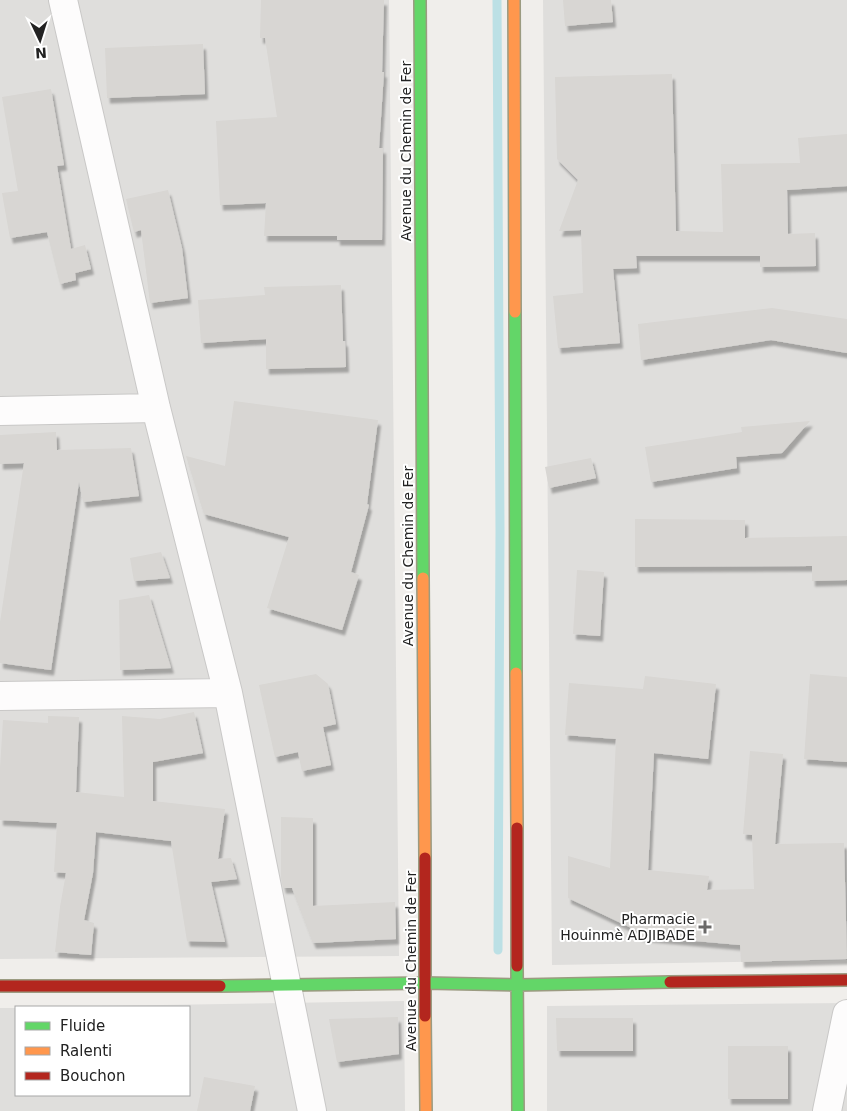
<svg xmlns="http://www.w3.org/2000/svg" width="847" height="1111" viewBox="0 0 847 1111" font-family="'DejaVu Sans',sans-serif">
<defs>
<filter id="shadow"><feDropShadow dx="3" dy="5.5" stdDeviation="1" flood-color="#0004"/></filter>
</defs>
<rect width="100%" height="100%" fill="#f0eeeb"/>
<path fill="#dfdedc" d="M 0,0 L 389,0 L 399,956 L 0,959 Z
M 543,0 L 847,0 L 847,960 L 552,965 Z
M 404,1001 L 405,1111 L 0,1111 L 0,1008 L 16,1008 L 16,1095 L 189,1095 L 189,1007 L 38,1007 Z
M 847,1003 L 847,1111 L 547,1111 L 547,1006 Z"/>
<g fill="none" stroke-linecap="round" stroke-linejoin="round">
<path stroke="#bce0e5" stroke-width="9" d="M 497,0 L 500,531 L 498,950"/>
</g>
<path fill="#d8d6d3" filter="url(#shadow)" d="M 261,0 L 384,0 L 382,72 L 384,72 L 379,148 L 383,148 L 382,240 L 337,240 L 337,236 L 264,236 L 266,203 L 220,205 L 216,121 L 277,117 L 265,38 L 260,38 Z
M 563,0 L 611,0 L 613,22 L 565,26 Z
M 203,44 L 205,94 L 107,98 L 105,48 Z
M 672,74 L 676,231 L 723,232 L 721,164 L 800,163 L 798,138 L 847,134 L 847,186 L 787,190 L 788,234 L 815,233 L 816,266 L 760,267 L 760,256 L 636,256 L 637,268 L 613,269 L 620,343 L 558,348 L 553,296 L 583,293 L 581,230 L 559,231 L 578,180 L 557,159 L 555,77 Z
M 51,89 L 64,165 L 57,166 L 71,249 L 85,245 L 91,269 L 75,273 L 76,280 L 60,284 L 47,232 L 10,238 L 2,193 L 18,191 L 2,97 Z
M 168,190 L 182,248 L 188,298 L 150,303 L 141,230 L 134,232 L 126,199 Z
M 341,285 L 343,341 L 345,341 L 346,367 L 266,369 L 266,339 L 201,343 L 198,300 L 265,295 L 264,287 Z
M 772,308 L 847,319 L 847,353 L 771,340 L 641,360 L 638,324 Z
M 234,401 L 378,420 L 367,504 L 369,505 L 351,572 L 359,575 L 342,630 L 267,608 L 289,537 L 204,514 L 186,456 L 225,466 Z
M 810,421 L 782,453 L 736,457 L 737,468 L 651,482 L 645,447 L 742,432 L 741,427 Z
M 56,432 L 57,450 L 131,448 L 139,496 L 83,502 L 79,482 L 51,670 L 0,663 L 0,622 L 24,463 L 0,464 L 0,435 Z
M 591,458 L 596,478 L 549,488 L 545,467 Z
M 635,519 L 745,520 L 745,538 L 847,536 L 847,580 L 812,581 L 812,566 L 635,567 Z
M 161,552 L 170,578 L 134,581 L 130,558 Z
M 577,570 L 604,572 L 600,636 L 573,634 Z
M 149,595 L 171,668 L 120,670 L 119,600 Z
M 316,674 L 328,684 L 336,724 L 323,727 L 331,765 L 302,771 L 298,752 L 275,757 L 259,685 Z
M 810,674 L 847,677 L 847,762 L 804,759 Z
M 645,676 L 716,684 L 708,759 L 654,753 L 648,870 L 709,876 L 707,890 L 754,889 L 752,835 L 743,834 L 750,751 L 783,754 L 775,844 L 844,843 L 847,959 L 741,962 L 740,945 L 639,936 L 640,932 L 568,898 L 568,856 L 610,868 L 616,739 L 565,735 L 569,683 L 643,689 Z
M 194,712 L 203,753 L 153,762 L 153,801 L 225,809 L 218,859 L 231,858 L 237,879 L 211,882 L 225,942 L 187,941 L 171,841 L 96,832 L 93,873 L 84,920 L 94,923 L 91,955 L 55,952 L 60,907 L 66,873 L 54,872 L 57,823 L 0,820 L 0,768 L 3,720 L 48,723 L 48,716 L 79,717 L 76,792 L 124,797 L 122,716 L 160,719 Z
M 281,817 L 313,818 L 313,906 L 395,902 L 396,939 L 313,943 L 292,888 L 283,888 L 281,878 Z
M 398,1017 L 399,1054 L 337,1062 L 329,1019 Z
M 556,1018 L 633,1018 L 633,1051 L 557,1051 Z
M 728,1046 L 788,1046 L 788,1099 L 728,1099 Z
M 204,1077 L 255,1086 L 250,1111 L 197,1111 Z"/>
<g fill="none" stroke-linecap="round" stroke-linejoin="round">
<g stroke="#c9c8c7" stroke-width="30">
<path id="street" d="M 63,0 L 156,408 L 228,693 L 312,1111
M 0,411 L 156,408
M 0,696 L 228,693
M 827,1111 L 847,1014"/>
</g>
<g stroke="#9b9b81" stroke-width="14">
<path id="fast" d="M 420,0 L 423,578
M 515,312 L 516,673
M 517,966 L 518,1111
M 220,986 L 426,983 L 518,985 L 670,982"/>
</g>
<g stroke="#9b9b81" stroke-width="14">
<path id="slow" d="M 514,0 L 515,312
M 423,578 L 425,858
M 516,673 L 517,828
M 425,1016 L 426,1111"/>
</g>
<g stroke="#9b9b81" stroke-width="14">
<path id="jam" d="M 517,828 L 517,966
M 425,858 L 425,1016
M 670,982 L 847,980
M 0,986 L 220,986"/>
</g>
<use href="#street" stroke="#fdfcfc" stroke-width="28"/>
<use href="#fast" stroke="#63d668" stroke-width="11"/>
<use href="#slow" stroke="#ff974d" stroke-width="11"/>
<use href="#jam" stroke="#b3261e" stroke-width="11"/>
</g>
<path fill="#6a6968" stroke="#fff" stroke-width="2" d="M702.5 919.5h5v5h5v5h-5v5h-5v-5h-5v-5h5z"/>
<g text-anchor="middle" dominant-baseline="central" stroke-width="4" stroke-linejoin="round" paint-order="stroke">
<g font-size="14" fill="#222" stroke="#fff">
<text transform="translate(406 151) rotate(-90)">Avenue du Chemin de Fer</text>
<text transform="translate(408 556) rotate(-90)">Avenue du Chemin de Fer</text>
<text transform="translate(411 961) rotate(-90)">Avenue du Chemin de Fer</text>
</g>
<g font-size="14" fill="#222" stroke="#fff" text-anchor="end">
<text x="695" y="919">Pharmacie<tspan x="695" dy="16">Houinmè ADJIBADE</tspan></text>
</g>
</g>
<rect x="15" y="1006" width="175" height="90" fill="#ffffff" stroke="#a7a7a7"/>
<rect x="25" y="1022" width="25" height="8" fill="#63d668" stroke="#a7a7a7"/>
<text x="60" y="1031" font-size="15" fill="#222222">Fluide</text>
<rect x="25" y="1047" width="25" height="8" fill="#ff974d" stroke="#a7a7a7"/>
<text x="60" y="1056" font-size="15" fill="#222222">Ralenti</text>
<rect x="25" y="1072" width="25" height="8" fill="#b3261e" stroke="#a7a7a7"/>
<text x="60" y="1081" font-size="15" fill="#222222">Bouchon</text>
<g transform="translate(40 40) rotate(176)" stroke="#ffffff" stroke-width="4" paint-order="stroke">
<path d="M0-4L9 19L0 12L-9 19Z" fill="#222222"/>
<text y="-8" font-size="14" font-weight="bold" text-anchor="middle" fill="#222222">N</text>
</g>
</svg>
